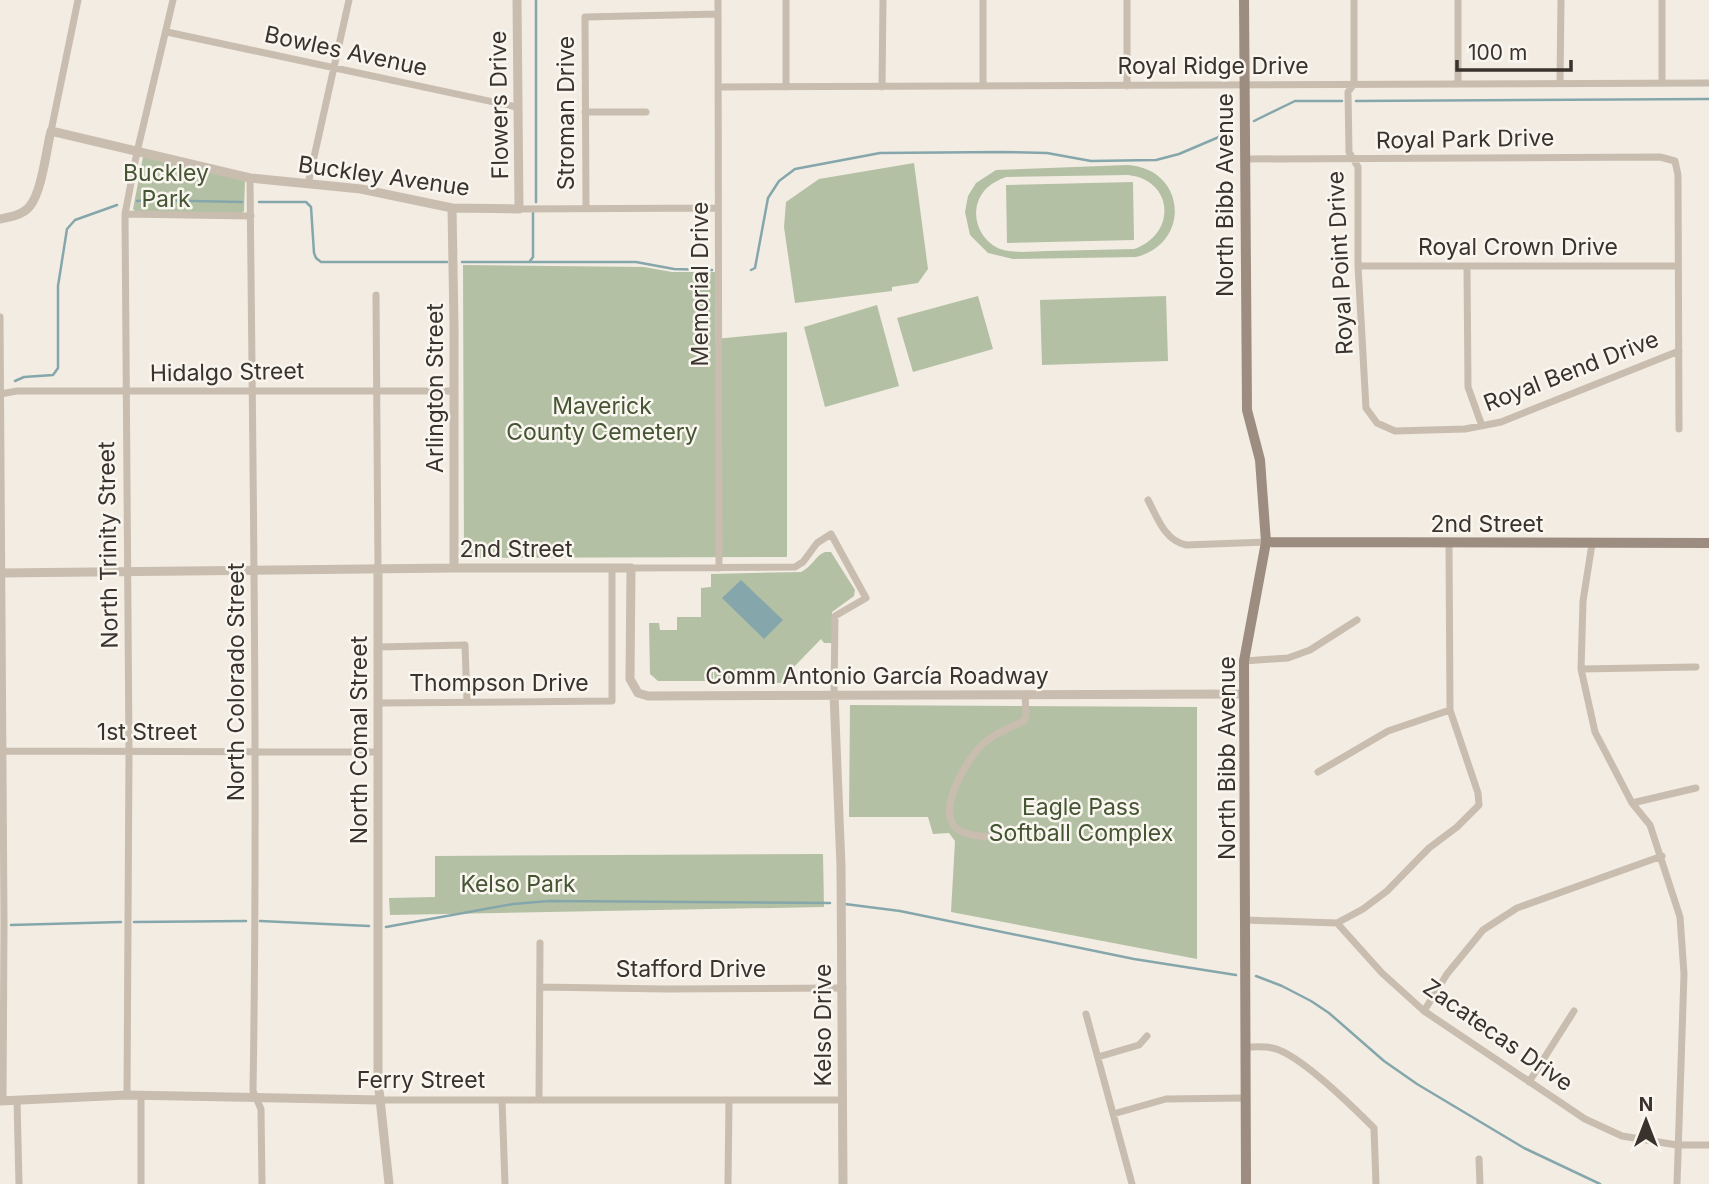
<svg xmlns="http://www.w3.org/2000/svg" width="1709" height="1184" viewBox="0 0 1709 1184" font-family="Inter,sans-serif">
<rect width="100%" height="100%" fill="#f2ece3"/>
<path fill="#b4c0a4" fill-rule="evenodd" d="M 143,157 L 245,179 L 244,211 L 242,213 L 136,212 L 133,209 Z
M 914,163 L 928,269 L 918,283 L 892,287 L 892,291 L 795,303 L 784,227 L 786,202 L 819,179 Z
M 1127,165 C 1186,168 1192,243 1136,257 L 1013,259 L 988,253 L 970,235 L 965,212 L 968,196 L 976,183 L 996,170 ZM 1128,175 C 1174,180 1177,234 1134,249 C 1106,250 1077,250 1048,251 C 1033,251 1015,254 1000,249 C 983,242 973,223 977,205 C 981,190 992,182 1006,177 Z
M 1133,182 L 1134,240 L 1007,243 L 1006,185 Z
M 463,265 L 644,267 L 672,272 L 715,272 L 715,339 L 787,332 L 787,557 L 464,558 Z
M 978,296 L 993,349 L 913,372 L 897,318 Z
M 1166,296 L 1168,361 L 1042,365 L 1040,300 Z
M 877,305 L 899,386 L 825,407 L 804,327 Z
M 825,552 L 831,552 L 855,590 L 854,596 L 832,612 L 832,643 L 824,643 L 821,639 L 790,671 L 789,683 L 715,682 L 713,661 L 713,681 L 658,681 L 650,674 L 649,623 L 659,623 L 660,630 L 677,630 L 677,617 L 701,617 L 701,588 L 711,587 L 711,574 L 801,572 C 812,567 815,556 825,552 Z
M 850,705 L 1197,707 L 1197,959 L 951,912 L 955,841 L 949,833 L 933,834 L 928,817 L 849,817 Z
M 823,854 L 824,907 L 390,915 L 389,898 L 435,897 L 435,856 Z"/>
<path fill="#85a7ac" d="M 741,580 L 783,620 L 764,639 L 722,598 Z"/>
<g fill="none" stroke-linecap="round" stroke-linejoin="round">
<path stroke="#85a7ac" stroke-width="2.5" d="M 1356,101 L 1709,99
M 1254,121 L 1295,101 L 1342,101
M 137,201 L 146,200 L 242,202
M 259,202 L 306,202 L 311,207 L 314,253 L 316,258 L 321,262 L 447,262
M 536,202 L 536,0
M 530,261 L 533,257 L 533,213
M 462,262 L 636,262 L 674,269 L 712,270
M 751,270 L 755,268 L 768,198 L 779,181 L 795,169 L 880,153 L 1001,152 L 1047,153 L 1091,161 L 1156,160 L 1179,154 L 1233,131
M 15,381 L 24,377 L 53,375 L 58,368 L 58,286 L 67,229 L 75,220 L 117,205
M 845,904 L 900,911 L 1134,959 L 1236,975
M 260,921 L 369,926
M 134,922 L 246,921
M 11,925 L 121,922
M 386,927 L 513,904 L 549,901 L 830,903
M 1256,976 L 1282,986 L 1311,1001 L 1329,1013 L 1384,1061 L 1417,1084 L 1524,1148 L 1600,1184"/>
<path stroke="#c9bdaf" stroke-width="7" d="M 718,0 L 719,568
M 786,0 L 786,87
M 1354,0 L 1354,84 L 1348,92 L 1349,152 L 1358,167 L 1358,266 L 1366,408 L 1377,423 L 1395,431 L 1465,429 L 1501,422 L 1679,351
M 1458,0 L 1458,84
M 167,32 L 517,107
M 1560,83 L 1561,0
M 1662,83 L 1662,0
M 983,86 L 983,0
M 1127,86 L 1127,0
M 718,87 L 1709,83
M 882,87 L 883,0
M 585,112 L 646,112
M 51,131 L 78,0
M 1245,159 L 1660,157 L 1675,161 L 1678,175 L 1679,429
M 250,178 C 253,483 258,787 253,1091 L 261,1109 L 262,1184
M 308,184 L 349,0
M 586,208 L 585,17 L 718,14
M 519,209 L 718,208
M 125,214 L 251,216
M 1358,266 L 1678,266
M 1467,268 L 1468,387 L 1482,426
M 376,295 L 378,569
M 0,317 L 4,923 L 3,1101
M 0,394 L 17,391 L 454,391
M 1148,500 C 1157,517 1165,541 1186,545 L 1266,542
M 1592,544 L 1583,601 L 1581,669 L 1595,732 L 1632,803 L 1650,825 L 1680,917 L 1684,974 L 1677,1184
M 631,568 L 795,567 L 803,562 L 817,543 L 831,534 L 866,598 L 835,616 L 834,695
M 378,647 L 465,645 L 467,702
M 1244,661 L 1288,658 L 1310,650 L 1357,620
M 1581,669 L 1696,667
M 379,703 L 612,701 L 612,568
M 1,751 L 378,752
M 1318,772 L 1388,731 L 1450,710
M 1632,803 L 1696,788
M 1004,838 C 990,836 968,838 956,828 C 936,810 968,756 985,742 C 996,733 1010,727 1024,721 L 1026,715 L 1025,694
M 1245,920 L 1337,923 L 1382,973 L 1424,1011 L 1585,1119 L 1622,1136 L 1677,1145 L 1709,1145
M 1337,923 L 1363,909 L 1387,891 L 1429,848 L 1457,827 L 1479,805 L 1478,793 L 1450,710 L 1449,544
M 540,987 L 666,989 L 843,988
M 1424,1011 L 1447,974 L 1483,930 L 1517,908 L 1662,856
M 1086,1014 L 1132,1184
M 1245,1047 C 1254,1047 1264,1046 1272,1048 C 1298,1052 1355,1109 1374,1128 L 1376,1184
M 1098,1057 L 1139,1045 L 1147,1036
M 1529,1082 L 1574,1011
M 127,1095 L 129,752 L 125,214 L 137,152 L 173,0
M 141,1095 L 141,1184
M 17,1100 L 19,1184
M 380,1100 L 843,1100
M 502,1100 L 505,1184
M 539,1100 L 540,943
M 1113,1114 L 1166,1099 L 1245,1098
M 1479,1159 L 1480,1184
M 728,1184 L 729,1100"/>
<path stroke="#c9bdaf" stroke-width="9" d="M 452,208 L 454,326 L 454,568
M 0,219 C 10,217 23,215 30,206 C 42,191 46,151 51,131 L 250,178 L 361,189 L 452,208 L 519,209 L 517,0
M 378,569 L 378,1080 L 389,1184
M 0,573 L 454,568 L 631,568 L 630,679 L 638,693 L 648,696 L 1244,694
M 834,695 L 841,866 L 843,1184
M 0,1101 L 127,1095 L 380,1100"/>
<path stroke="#9d8d81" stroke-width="10" d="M 1244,0 L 1247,410 L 1260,460 L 1266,542 L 1244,661 L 1246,1184
M 1266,542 L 1709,543"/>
</g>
<g text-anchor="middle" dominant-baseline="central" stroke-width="5" stroke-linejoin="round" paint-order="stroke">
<g font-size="23" fill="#39322d" stroke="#f9f6ef">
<text transform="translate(346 51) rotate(12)">Bowles Avenue</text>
<text x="1213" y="66">Royal Ridge Drive</text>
<text transform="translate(499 105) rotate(-91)">Flowers Drive</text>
<text transform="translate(566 113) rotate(-90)">Stroman Drive</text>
<text transform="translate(1465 139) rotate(-1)">Royal Park Drive</text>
<text transform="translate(384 176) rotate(8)">Buckley Avenue</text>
<text transform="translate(1225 195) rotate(-90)">North Bibb Avenue</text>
<text x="1518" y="247">Royal Crown Drive</text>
<text transform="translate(1340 263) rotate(-93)">Royal Point Drive</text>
<text transform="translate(700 284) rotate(-90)">Memorial Drive</text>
<text transform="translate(1571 371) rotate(-21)">Royal Bend Drive</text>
<text transform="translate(227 372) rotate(-1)">Hidalgo Street</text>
<text transform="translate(435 388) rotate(-90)">Arlington Street</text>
<text x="1487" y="524">2nd Street</text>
<text transform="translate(108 545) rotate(-91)">North Trinity Street</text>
<text x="516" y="549">2nd Street</text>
<text x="877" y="676">Comm Antonio García Roadway</text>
<text transform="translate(236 682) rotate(-90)">North Colorado Street</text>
<text x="499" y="683">Thompson Drive</text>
<text x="147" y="732">1st Street</text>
<text transform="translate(359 740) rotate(-90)">North Comal Street</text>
<text transform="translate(1227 758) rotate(-90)">North Bibb Avenue</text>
<text x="691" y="969">Stafford Drive</text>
<text transform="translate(823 1025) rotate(-90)">Kelso Drive</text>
<text transform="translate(1498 1035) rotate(35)">Zacatecas Drive</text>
<text x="421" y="1080">Ferry Street</text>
</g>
<g font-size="23" fill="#455533" stroke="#f9f6ef">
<text x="166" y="173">Buckley<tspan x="166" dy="26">Park</tspan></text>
<text x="602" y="406">Maverick<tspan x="602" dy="26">County Cemetery</tspan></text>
<text x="1081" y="807">Eagle Pass<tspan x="1081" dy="26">Softball Complex</tspan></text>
<text x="518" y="884">Kelso Park</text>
</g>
</g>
<g transform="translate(1646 1121)" stroke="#f9f6ef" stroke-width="5" paint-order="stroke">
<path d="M0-5L12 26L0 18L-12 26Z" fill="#39322d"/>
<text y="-10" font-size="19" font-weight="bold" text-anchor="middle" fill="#39322d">N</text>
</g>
<path d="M1457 60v10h114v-10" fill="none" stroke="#39322d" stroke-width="3.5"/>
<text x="1468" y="60" font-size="21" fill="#39322d" stroke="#f9f6ef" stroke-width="5" paint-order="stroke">100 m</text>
</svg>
